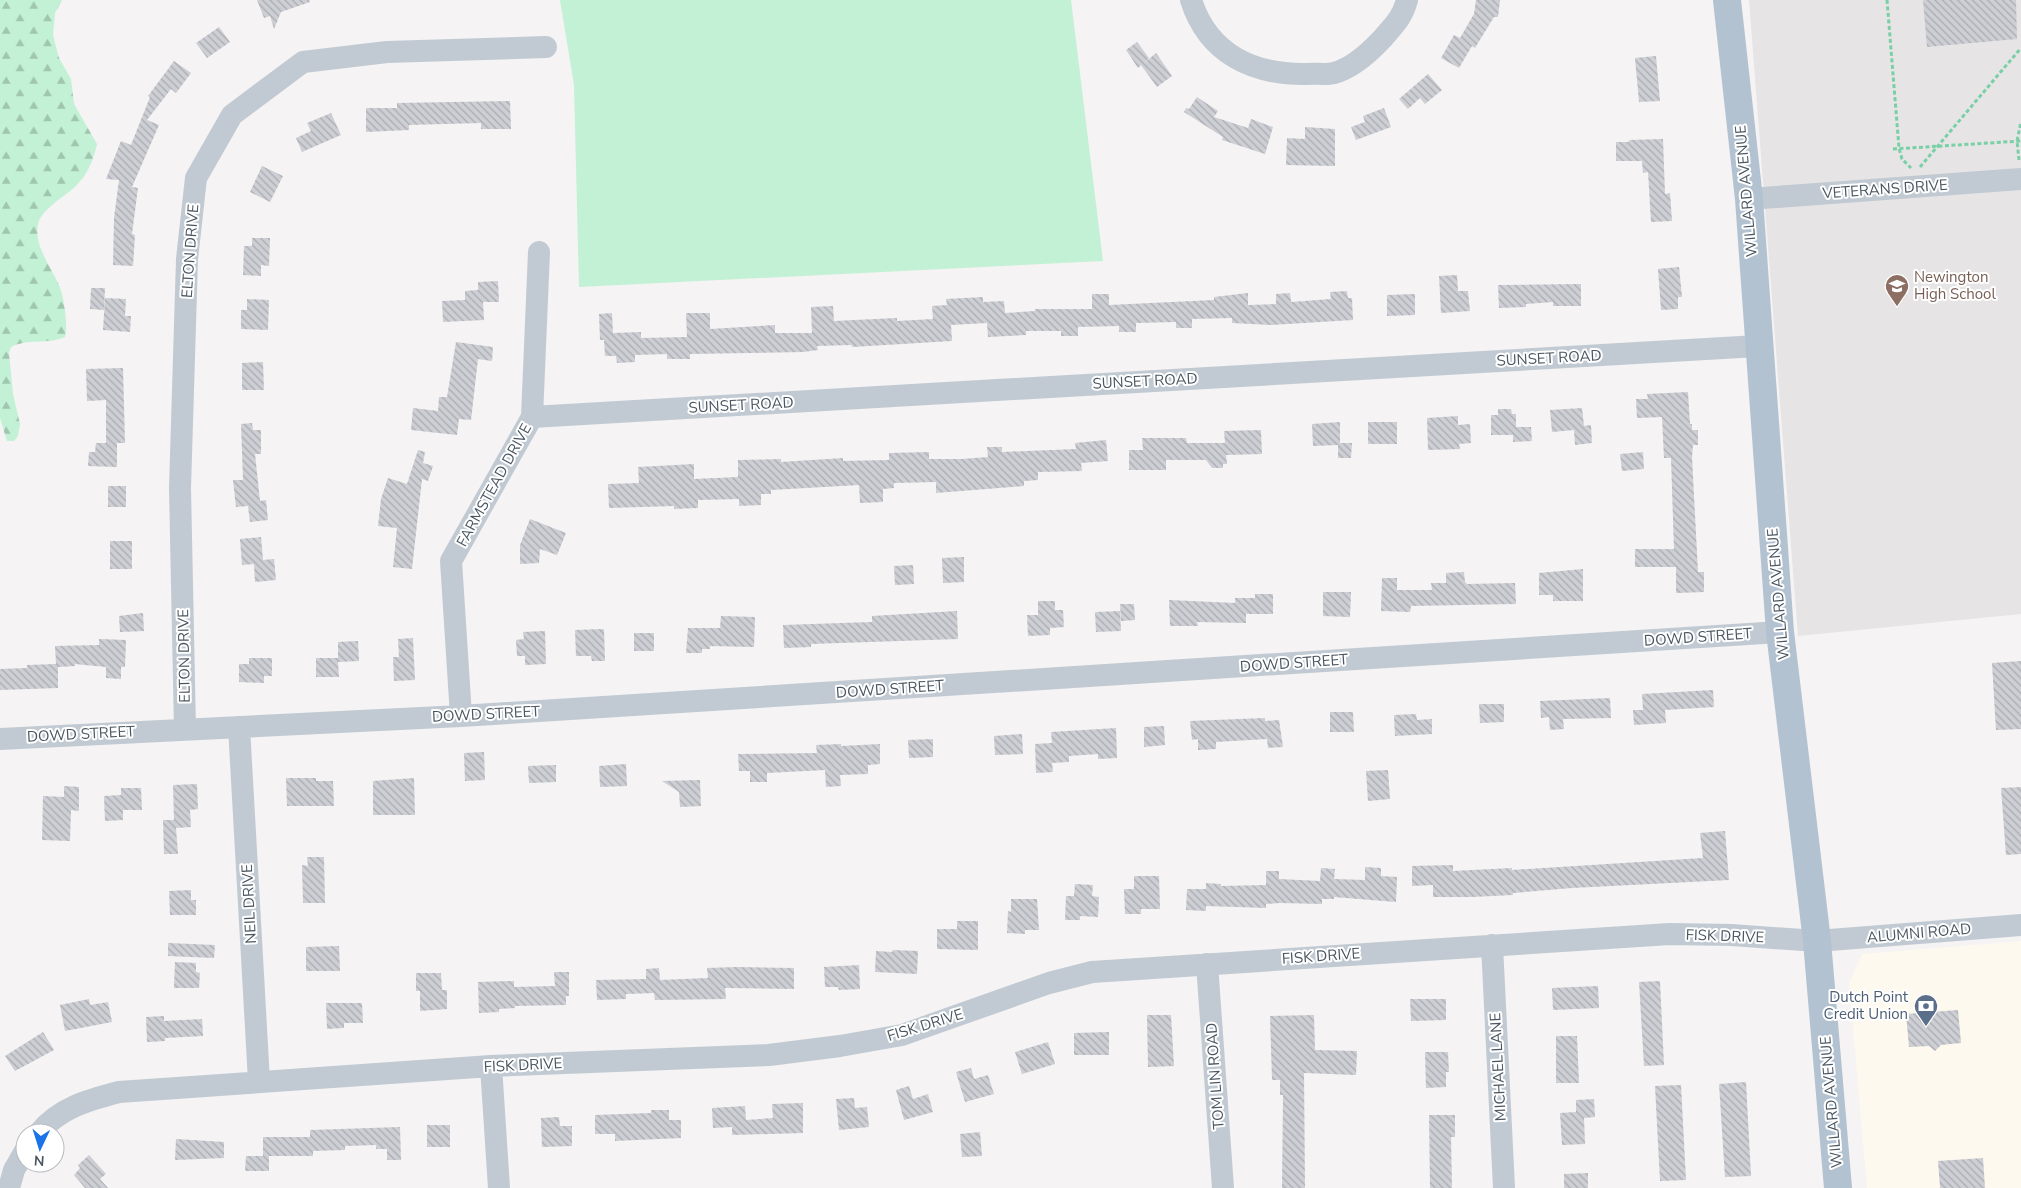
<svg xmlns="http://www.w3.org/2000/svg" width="2021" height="1188" viewBox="0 0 2021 1188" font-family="'Nunito Sans',sans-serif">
<defs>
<pattern id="forest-firs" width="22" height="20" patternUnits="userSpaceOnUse" patternTransform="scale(1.25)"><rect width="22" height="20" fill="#c3f1d5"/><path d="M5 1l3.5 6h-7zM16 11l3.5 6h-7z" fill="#a0c6b0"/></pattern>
<pattern id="building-back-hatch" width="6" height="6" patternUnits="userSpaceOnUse" patternTransform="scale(1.25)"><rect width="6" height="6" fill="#cdcfd5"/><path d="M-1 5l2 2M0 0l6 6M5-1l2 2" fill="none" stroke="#a8abb0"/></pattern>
</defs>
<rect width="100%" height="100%" fill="#f5f3f3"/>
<path fill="#fdf9ef" d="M 2021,941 L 2021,1188 L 1867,1188 L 1849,983 L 1862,954 Z"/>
<path fill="#e6e4e5" d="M 1749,0 L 2021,0 L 2021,614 L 1798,636 Z"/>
<path fill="url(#forest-firs)" d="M 0,0 L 62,0 L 55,13 L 53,35 L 59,58 L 71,79 L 74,104 L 97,144 C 93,161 88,174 75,187 C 65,196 44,208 39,221 C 32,242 49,264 57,281 C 64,293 68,324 65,337 C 47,345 28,338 11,347 L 9,353 L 13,394 L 20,424 L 18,436 L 14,441 L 7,441 L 0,418 Z"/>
<path fill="#c3f1d5" d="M 560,0 L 1071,0 L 1103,261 L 579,287 L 574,85 Z"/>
<path fill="url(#building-back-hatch)" d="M 257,0 L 309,0 L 310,2 L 281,12 L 274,29 L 270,16 L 264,18 Z
M 1476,0 L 1500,0 L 1498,17 L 1494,17 L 1475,48 L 1472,46 L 1459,68 L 1441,58 L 1454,35 L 1460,38 L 1474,14 Z
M 1923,0 L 2016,0 L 2017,39 L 1927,47 Z
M 219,27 L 230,42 L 207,58 L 196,43 Z
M 1137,42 L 1149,58 L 1143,64 L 1156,53 L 1172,76 L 1157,87 L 1141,65 L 1138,68 L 1126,50 Z
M 1656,56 L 1660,101 L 1639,102 L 1635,58 Z
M 174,61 L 191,73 L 176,93 L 171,89 L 147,120 L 159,125 L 132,187 L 138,188 L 132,234 L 135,235 L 133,266 L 113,265 L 114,218 L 119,180 L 106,179 L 121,141 L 131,145 L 150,97 L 148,96 Z
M 1428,74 L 1442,90 L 1425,104 L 1420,98 L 1408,109 L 1399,99 Z
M 1197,97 L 1218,111 L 1214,117 L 1248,128 L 1251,119 L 1273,127 L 1265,154 L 1222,140 L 1223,137 L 1184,112 L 1186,108 L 1189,109 Z
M 510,101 L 511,129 L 481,129 L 481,123 L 409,125 L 409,130 L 366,132 L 366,108 L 397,108 L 397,103 Z
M 1384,108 L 1391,127 L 1356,140 L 1351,127 L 1365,122 L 1363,116 Z
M 331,113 L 341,135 L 302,152 L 296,138 L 311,131 L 307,123 Z
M 1305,127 L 1335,129 L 1335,166 L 1286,165 L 1287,138 L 1305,139 Z
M 1663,139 L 1665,194 L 1670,193 L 1672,221 L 1651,222 L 1648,172 L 1643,173 L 1642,161 L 1616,161 L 1616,142 L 1628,142 L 1630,140 Z
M 262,166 L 283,176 L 270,202 L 250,192 Z
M 252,238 L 270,238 L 269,266 L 261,265 L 261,276 L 243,275 L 244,246 L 252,246 Z
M 1679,267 L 1682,297 L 1678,297 L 1678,309 L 1661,310 L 1658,269 Z
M 1457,275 L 1458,291 L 1468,291 L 1470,311 L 1441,313 L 1439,276 Z
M 498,281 L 499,302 L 483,302 L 484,320 L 443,322 L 442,301 L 465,300 L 465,291 L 478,290 L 478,282 Z
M 1581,284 L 1581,306 L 1553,306 L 1553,302 L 1526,304 L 1526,307 L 1499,308 L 1498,285 Z
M 91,288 L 105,288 L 104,310 L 90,309 Z
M 1347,291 L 1348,298 L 1352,298 L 1353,320 L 1271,325 L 1232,323 L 1232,318 L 1192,319 L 1192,328 L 1176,328 L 1176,322 L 1136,323 L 1136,332 L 1119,332 L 1119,326 L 1078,327 L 1078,336 L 1061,336 L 1061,331 L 1026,331 L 1026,335 L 988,337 L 987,323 L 951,325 L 952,341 L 852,347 L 852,345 L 817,346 L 818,350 L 803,352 L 690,354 L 690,359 L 667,359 L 667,354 L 635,355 L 635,362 L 617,363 L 616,356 L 605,356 L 604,340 L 600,340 L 599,314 L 612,313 L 613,333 L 641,332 L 641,338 L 687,337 L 686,313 L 710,313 L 710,329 L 775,325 L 775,333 L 812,333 L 811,307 L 833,306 L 834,321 L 897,318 L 897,321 L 933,319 L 932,306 L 947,305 L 946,299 L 983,297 L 983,302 L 1004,301 L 1005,313 L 1035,311 L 1035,309 L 1092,309 L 1092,294 L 1109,294 L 1109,305 L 1214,300 L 1214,297 L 1248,293 L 1248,305 L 1276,304 L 1276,294 L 1290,293 L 1291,302 L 1331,299 L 1330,292 Z
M 1415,294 L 1415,315 L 1387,316 L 1387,295 Z
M 105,298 L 126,299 L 125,316 L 131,316 L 130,332 L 103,330 Z
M 247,299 L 269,300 L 268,330 L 241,329 L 241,310 L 247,310 Z
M 456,342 L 493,347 L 492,361 L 478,359 L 471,420 L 459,419 L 457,435 L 411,430 L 413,408 L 438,411 L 439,397 L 447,397 Z
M 263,362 L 264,390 L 242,390 L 242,363 Z
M 123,368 L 125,443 L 106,443 L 106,400 L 87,401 L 86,369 Z
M 1688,392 L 1690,424 L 1692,424 L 1692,430 L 1698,430 L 1698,445 L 1693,445 L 1692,457 L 1698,572 L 1704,572 L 1704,592 L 1676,593 L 1676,567 L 1635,567 L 1635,549 L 1674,549 L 1671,458 L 1664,458 L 1662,417 L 1637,418 L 1636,399 L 1648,399 L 1647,394 Z
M 1582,408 L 1584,426 L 1591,425 L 1592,443 L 1575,445 L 1574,430 L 1552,432 L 1550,410 Z
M 1498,409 L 1511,409 L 1512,414 L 1516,414 L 1516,427 L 1531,427 L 1532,441 L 1513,442 L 1513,435 L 1491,435 L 1491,415 L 1498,415 Z
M 1458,416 L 1458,425 L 1470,424 L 1471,443 L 1459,444 L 1460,449 L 1428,450 L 1427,418 Z
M 1340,422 L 1340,443 L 1352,443 L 1351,458 L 1338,458 L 1338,445 L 1313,446 L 1312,424 Z
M 1368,422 L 1397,422 L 1397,444 L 1368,444 Z
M 252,423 L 253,430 L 261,430 L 261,454 L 255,454 L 260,501 L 266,500 L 268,520 L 250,522 L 248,506 L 236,507 L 233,480 L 243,480 L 241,424 Z
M 1261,430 L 1262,454 L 1226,455 L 1227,464 L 1223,464 L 1223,468 L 1212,468 L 1206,460 L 1166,460 L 1166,470 L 1129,470 L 1129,450 L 1143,450 L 1142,438 L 1186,438 L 1187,443 L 1225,443 L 1224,431 Z
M 1106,440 L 1108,461 L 1081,463 L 1082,471 L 1038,472 L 1038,480 L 1024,481 L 1024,486 L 936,493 L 936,482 L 894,483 L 894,488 L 883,489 L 883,502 L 860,503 L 859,485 L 771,490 L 771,494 L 761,494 L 761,505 L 739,506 L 739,499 L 698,500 L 698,508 L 674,509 L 674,506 L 609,508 L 608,484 L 639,483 L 638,467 L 694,464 L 694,479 L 738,477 L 738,460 L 781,459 L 781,462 L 843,458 L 843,461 L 889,460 L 889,453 L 929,452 L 929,459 L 962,459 L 988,457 L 987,447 L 1002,447 L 1002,452 L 1076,449 L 1075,443 Z
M 96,443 L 117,443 L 117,467 L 88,466 L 89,452 L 95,452 Z
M 418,450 L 425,452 L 423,463 L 433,466 L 428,481 L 422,479 L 412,569 L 393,567 L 397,528 L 378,526 L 381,499 L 388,478 L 407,484 Z
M 1643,452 L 1644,469 L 1622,471 L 1620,454 Z
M 108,486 L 126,486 L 126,507 L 108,507 Z
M 530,519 L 566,533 L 557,555 L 540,549 L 539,563 L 520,564 L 520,545 Z
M 261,537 L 263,560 L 274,559 L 276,580 L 255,582 L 254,564 L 242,565 L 240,539 Z
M 110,541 L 132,541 L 132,569 L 110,569 Z
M 964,557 L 964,582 L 943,583 L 942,558 Z
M 913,565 L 914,584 L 895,585 L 894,566 Z
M 1583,569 L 1583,601 L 1553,601 L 1553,595 L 1539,595 L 1539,573 Z
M 1464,572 L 1465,582 L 1467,584 L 1515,583 L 1516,604 L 1411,606 L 1410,612 L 1381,611 L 1382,578 L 1397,578 L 1397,590 L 1432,590 L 1431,583 L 1446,583 L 1446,573 Z
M 1323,592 L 1351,592 L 1350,617 L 1323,616 Z
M 1255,594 L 1273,594 L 1273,614 L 1246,614 L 1246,623 L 1197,622 L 1198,626 L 1170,626 L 1169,600 L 1235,603 L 1235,598 L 1255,598 Z
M 1038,601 L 1055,601 L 1055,610 L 1063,610 L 1064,627 L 1050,628 L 1050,635 L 1028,636 L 1027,615 L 1038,615 Z
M 1120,604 L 1134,604 L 1135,620 L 1121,621 Z
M 957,611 L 958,639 L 811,644 L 811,647 L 784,648 L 783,625 L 872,622 L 872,616 Z
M 1120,611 L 1121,631 L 1096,632 L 1095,612 Z
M 143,613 L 144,631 L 120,632 L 119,616 Z
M 721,616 L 755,617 L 754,647 L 710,646 L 710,649 L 702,649 L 702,653 L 686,653 L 688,628 L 720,628 Z
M 604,629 L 605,661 L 592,661 L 591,656 L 576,656 L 575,630 Z
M 545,631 L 546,664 L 525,665 L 525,656 L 517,656 L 516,640 L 524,639 L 523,632 Z
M 634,633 L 654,633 L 654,651 L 634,651 Z
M 413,638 L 415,680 L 394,681 L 393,657 L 399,657 L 398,639 Z
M 99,639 L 126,640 L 125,667 L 121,667 L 121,679 L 106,678 L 106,667 L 75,664 L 75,666 L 58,667 L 58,688 L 0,690 L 0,669 L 27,668 L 27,665 L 56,664 L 55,646 L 99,645 Z
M 358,641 L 359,661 L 338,662 L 339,677 L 316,677 L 316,658 L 338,658 L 338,642 Z
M 249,658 L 272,658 L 272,676 L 264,676 L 264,683 L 239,682 L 239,664 L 249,664 Z
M 2021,661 L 2021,729 L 1996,730 L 1992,663 Z
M 1713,690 L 1714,707 L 1665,710 L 1666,723 L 1634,725 L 1633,710 L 1643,710 L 1642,694 Z
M 1610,698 L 1611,718 L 1563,719 L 1564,729 L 1550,730 L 1549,717 L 1541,718 L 1540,701 Z
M 1479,704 L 1504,704 L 1504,722 L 1480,723 Z
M 1330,712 L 1353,712 L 1354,732 L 1330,732 Z
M 1416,714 L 1417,720 L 1432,719 L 1432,734 L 1395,736 L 1394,715 Z
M 1265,718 L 1265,721 L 1279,720 L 1283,747 L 1268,748 L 1267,739 L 1216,742 L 1216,749 L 1198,750 L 1198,739 L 1192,740 L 1190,721 Z
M 1164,726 L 1165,745 L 1144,747 L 1144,727 Z
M 1116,728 L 1117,758 L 1098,759 L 1098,754 L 1069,756 L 1069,762 L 1052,763 L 1053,772 L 1036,773 L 1035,744 L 1052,743 L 1051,732 Z
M 1022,734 L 1023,754 L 995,755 L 994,736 Z
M 933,739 L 933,757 L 909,758 L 908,740 Z
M 841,744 L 841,746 L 880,744 L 880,764 L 868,765 L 868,774 L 840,775 L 841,786 L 826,787 L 825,770 L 767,773 L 767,782 L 750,782 L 750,771 L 739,771 L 738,754 L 817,753 L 816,745 Z
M 484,752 L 485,780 L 465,781 L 464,753 Z
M 626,764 L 627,786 L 600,787 L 599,766 Z
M 556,765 L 556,782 L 529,783 L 528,766 Z
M 1388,770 L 1390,799 L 1368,801 L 1366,771 Z
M 286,778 L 316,778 L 316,781 L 333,781 L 334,806 L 287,806 Z
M 414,778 L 415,815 L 373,815 L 373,781 Z
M 700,780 L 701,806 L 680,807 L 679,792 L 662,781 Z
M 197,784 L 198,809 L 190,810 L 191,827 L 176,828 L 178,854 L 164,854 L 163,820 L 174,820 L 173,785 Z
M 64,786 L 79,787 L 79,811 L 71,810 L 70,841 L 42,840 L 43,796 L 64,797 Z
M 2021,787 L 2021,854 L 2006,855 L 2001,788 Z
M 121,788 L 141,788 L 142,810 L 123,810 L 123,820 L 105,821 L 104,796 L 121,795 Z
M 1725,831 L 1729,880 L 1572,888 L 1513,893 L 1513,895 L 1472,897 L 1433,897 L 1433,885 L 1412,886 L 1412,866 L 1453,865 L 1453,871 L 1512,868 L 1512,870 L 1703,858 L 1700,833 Z
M 307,857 L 324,857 L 325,903 L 303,903 L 302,865 L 308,866 Z
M 1365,867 L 1381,868 L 1381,876 L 1397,877 L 1396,902 L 1334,897 L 1334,899 L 1322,899 L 1322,904 L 1280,903 L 1266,904 L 1266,908 L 1206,906 L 1206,911 L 1186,910 L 1187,889 L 1206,889 L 1206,883 L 1221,884 L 1221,886 L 1266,885 L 1266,871 L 1279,871 L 1279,879 L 1320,881 L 1321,868 L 1335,869 L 1334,879 L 1365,880 Z
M 1134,876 L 1159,876 L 1160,909 L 1141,909 L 1141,914 L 1125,914 L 1124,889 L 1134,889 Z
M 1075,884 L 1093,885 L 1092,896 L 1099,897 L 1098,917 L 1080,916 L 1080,920 L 1065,920 L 1066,896 L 1074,896 Z
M 191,890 L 191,900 L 196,900 L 196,915 L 170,915 L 169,891 Z
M 1011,899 L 1037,899 L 1039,930 L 1025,930 L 1025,934 L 1007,933 L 1008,911 L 1011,912 Z
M 957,921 L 978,921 L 978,950 L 937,949 L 937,929 L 957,929 Z
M 168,943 L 215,945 L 214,958 L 168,956 Z
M 339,946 L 340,971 L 306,971 L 306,947 Z
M 893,950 L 918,951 L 917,974 L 875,972 L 876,951 L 892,952 Z
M 175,962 L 196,963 L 196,972 L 200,973 L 199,988 L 174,988 Z
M 859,965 L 860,989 L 839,990 L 838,987 L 825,987 L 824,967 Z
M 737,967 L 794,968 L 794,989 L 725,988 L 726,999 L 655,1000 L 654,993 L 626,994 L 626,999 L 597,1000 L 596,980 L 646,979 L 646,969 L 659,968 L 660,980 L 708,978 L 707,968 Z
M 554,972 L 569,972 L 569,996 L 566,996 L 566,1005 L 515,1006 L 515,1008 L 499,1009 L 499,1012 L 479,1013 L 478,982 L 514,981 L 514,987 L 555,986 Z
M 416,973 L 441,973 L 442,990 L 447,990 L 447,1009 L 420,1011 L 420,991 L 416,991 Z
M 1660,981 L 1664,1065 L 1644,1066 L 1639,982 Z
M 1598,986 L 1599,1008 L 1553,1010 L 1552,988 Z
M 89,999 L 90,1005 L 108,1002 L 112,1022 L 65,1031 L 60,1005 Z
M 1410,999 L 1446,999 L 1446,1020 L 1411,1021 Z
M 326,1003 L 362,1003 L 363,1023 L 344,1023 L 344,1028 L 327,1029 Z
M 1958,1010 L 1961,1043 L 1941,1045 L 1935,1051 L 1929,1046 L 1909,1047 L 1906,1014 Z
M 1147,1015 L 1171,1015 L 1174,1066 L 1148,1067 Z
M 1314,1015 L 1315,1050 L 1357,1051 L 1356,1075 L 1304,1073 L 1305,1188 L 1282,1188 L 1283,1095 L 1280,1095 L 1280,1080 L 1272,1080 L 1270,1016 Z
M 164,1016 L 164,1021 L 202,1019 L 203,1036 L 165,1038 L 165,1041 L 147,1042 L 146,1017 Z
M 43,1032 L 54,1050 L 15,1071 L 5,1056 Z
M 1109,1032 L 1109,1055 L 1074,1055 L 1074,1033 Z
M 1556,1036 L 1577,1036 L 1579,1083 L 1556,1083 Z
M 1048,1042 L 1055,1064 L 1022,1074 L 1015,1052 Z
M 1425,1052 L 1448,1052 L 1449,1072 L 1446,1072 L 1446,1087 L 1426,1088 Z
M 971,1068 L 974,1079 L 988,1075 L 994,1094 L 965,1102 L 956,1072 Z
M 1746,1082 L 1751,1176 L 1725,1177 L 1719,1084 Z
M 1681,1085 L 1686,1180 L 1660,1181 L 1655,1086 Z
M 909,1086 L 913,1099 L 928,1094 L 933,1112 L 904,1120 L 896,1090 Z
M 854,1098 L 855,1108 L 867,1107 L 869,1127 L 839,1130 L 836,1099 Z
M 1594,1099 L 1595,1117 L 1584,1118 L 1585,1144 L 1562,1145 L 1560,1113 L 1576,1112 L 1576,1100 Z
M 803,1103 L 803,1133 L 732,1135 L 732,1127 L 713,1128 L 712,1108 L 745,1106 L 746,1120 L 773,1118 L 772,1104 Z
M 651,1110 L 669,1110 L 669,1120 L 681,1120 L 681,1138 L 615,1141 L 615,1134 L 595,1134 L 595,1115 L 651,1113 Z
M 1429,1115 L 1455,1115 L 1455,1137 L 1451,1137 L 1452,1188 L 1430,1188 Z
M 559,1117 L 560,1126 L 572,1126 L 572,1146 L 542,1147 L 541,1118 Z
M 427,1125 L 450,1125 L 450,1147 L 427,1147 Z
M 400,1127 L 401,1160 L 387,1160 L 387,1149 L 376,1149 L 376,1145 L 345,1146 L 345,1150 L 313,1151 L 313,1156 L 269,1156 L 269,1171 L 245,1171 L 246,1156 L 263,1156 L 263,1137 L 310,1137 L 310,1130 Z
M 980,1132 L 982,1156 L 962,1157 L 960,1134 Z
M 176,1139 L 224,1142 L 224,1158 L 175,1160 Z
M 89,1155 L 106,1174 L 100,1179 L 108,1188 L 85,1188 L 74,1175 L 80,1168 L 78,1165 Z
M 1983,1158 L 1985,1188 L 1940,1188 L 1938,1161 Z
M 1588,1173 L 1588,1188 L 1564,1188 L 1564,1174 Z"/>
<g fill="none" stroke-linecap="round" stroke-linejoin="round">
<path stroke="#7ad0a6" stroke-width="3" stroke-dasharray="4 2.5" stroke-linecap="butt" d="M 1887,0 L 1899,148 L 1902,159 L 1911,168
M 1893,149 L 2021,141
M 2019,160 L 2017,141 L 2021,122
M 1920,167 L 2021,48"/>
<path stroke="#c1cad2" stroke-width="22" d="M 1191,0 C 1208,54 1253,75 1307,74 C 1315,73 1326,75 1334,73 C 1353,68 1370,52 1383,38 C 1395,24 1402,18 1407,0
M 1749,199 L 2021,179
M 532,417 L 1758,346
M 461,716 L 451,561 L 532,417 L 539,252
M 239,727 L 259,1081
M 185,729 L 180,488 L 187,259 L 196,178 L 232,115 L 303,62 L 387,52 L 546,47
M 0,739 L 461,716 L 1780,632
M 1492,945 L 1504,1188
M 1207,964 L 1223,1188
M 491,1066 L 499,1188
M 39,1133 C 59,1108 88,1100 119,1092 L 491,1066 L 769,1055 L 840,1046 L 902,1035 L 1049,983 L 1092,972 L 1670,934 L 1731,935 L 1817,941 L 2021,925
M 9,1188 L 14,1170 L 25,1151"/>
<path stroke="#b3c2d1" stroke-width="28" d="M 1727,0 L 1749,199 L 1780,632 L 1817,941 L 1838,1188"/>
</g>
<defs>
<g id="school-pin" transform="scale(1.25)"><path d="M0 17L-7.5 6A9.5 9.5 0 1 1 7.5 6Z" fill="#8d6e63" stroke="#fff"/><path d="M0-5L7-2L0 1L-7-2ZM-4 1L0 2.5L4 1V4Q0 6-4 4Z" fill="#fff"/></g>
<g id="bank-pin" transform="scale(1.25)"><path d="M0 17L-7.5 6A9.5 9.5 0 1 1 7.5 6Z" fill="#5c6f8a" stroke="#fff"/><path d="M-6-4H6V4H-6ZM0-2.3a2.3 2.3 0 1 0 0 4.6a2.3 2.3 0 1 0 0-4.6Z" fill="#fff"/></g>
</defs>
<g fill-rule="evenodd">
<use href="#school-pin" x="1897" y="286"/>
<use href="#bank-pin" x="1926" y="1006"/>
</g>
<g text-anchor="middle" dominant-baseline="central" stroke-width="4" stroke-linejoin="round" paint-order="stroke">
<g font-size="15" fill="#4a5661" stroke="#fff">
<text transform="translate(1885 189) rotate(-4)">VETERANS DRIVE</text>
<text transform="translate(1746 191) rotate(-95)">WILLARD AVENUE</text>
<text transform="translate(190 251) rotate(-86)">ELTON DRIVE</text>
<text transform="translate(1549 358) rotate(-3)">SUNSET ROAD</text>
<text transform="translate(1145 381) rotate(-3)">SUNSET ROAD</text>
<text transform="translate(741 405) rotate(-3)">SUNSET ROAD</text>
<text transform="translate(494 485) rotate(-61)">FARMSTEAD DRIVE</text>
<text transform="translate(1778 594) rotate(-95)">WILLARD AVENUE</text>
<text transform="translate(1698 637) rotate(-4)">DOWD STREET</text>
<text transform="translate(184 656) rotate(-91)">ELTON DRIVE</text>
<text transform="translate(1294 663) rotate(-4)">DOWD STREET</text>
<text transform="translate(890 689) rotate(-4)">DOWD STREET</text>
<text transform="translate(486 714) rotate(-3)">DOWD STREET</text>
<text transform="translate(81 734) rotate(-3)">DOWD STREET</text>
<text transform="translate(249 904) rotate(-93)">NEIL DRIVE</text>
<text transform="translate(1919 933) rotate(-5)">ALUMNI ROAD</text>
<text transform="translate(1725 936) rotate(2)">FISK DRIVE</text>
<text transform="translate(1321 956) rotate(-4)">FISK DRIVE</text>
<text transform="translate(925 1025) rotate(-17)">FISK DRIVE</text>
<text transform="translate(523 1065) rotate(-3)">FISK DRIVE</text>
<text transform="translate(1498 1067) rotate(-93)">MICHAEL LANE</text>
<text transform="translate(1215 1076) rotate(-94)">TOM LIN ROAD</text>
<text transform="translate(1831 1102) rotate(-95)">WILLARD AVENUE</text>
</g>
<g font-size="15" fill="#785e54" stroke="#fff" text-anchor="start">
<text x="1914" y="277">Newington<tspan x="1914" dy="17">High School</tspan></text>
</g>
<g font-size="15" fill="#4e5e75" stroke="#fff" text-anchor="end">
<text x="1908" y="997">Dutch Point<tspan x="1908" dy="17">Credit Union</tspan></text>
</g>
</g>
<g transform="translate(40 1148) rotate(184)"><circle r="24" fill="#ffffff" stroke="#b7bbc0"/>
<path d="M0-4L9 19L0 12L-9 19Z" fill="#1a73e8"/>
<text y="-8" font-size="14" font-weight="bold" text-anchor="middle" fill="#4a5661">N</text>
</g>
</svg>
